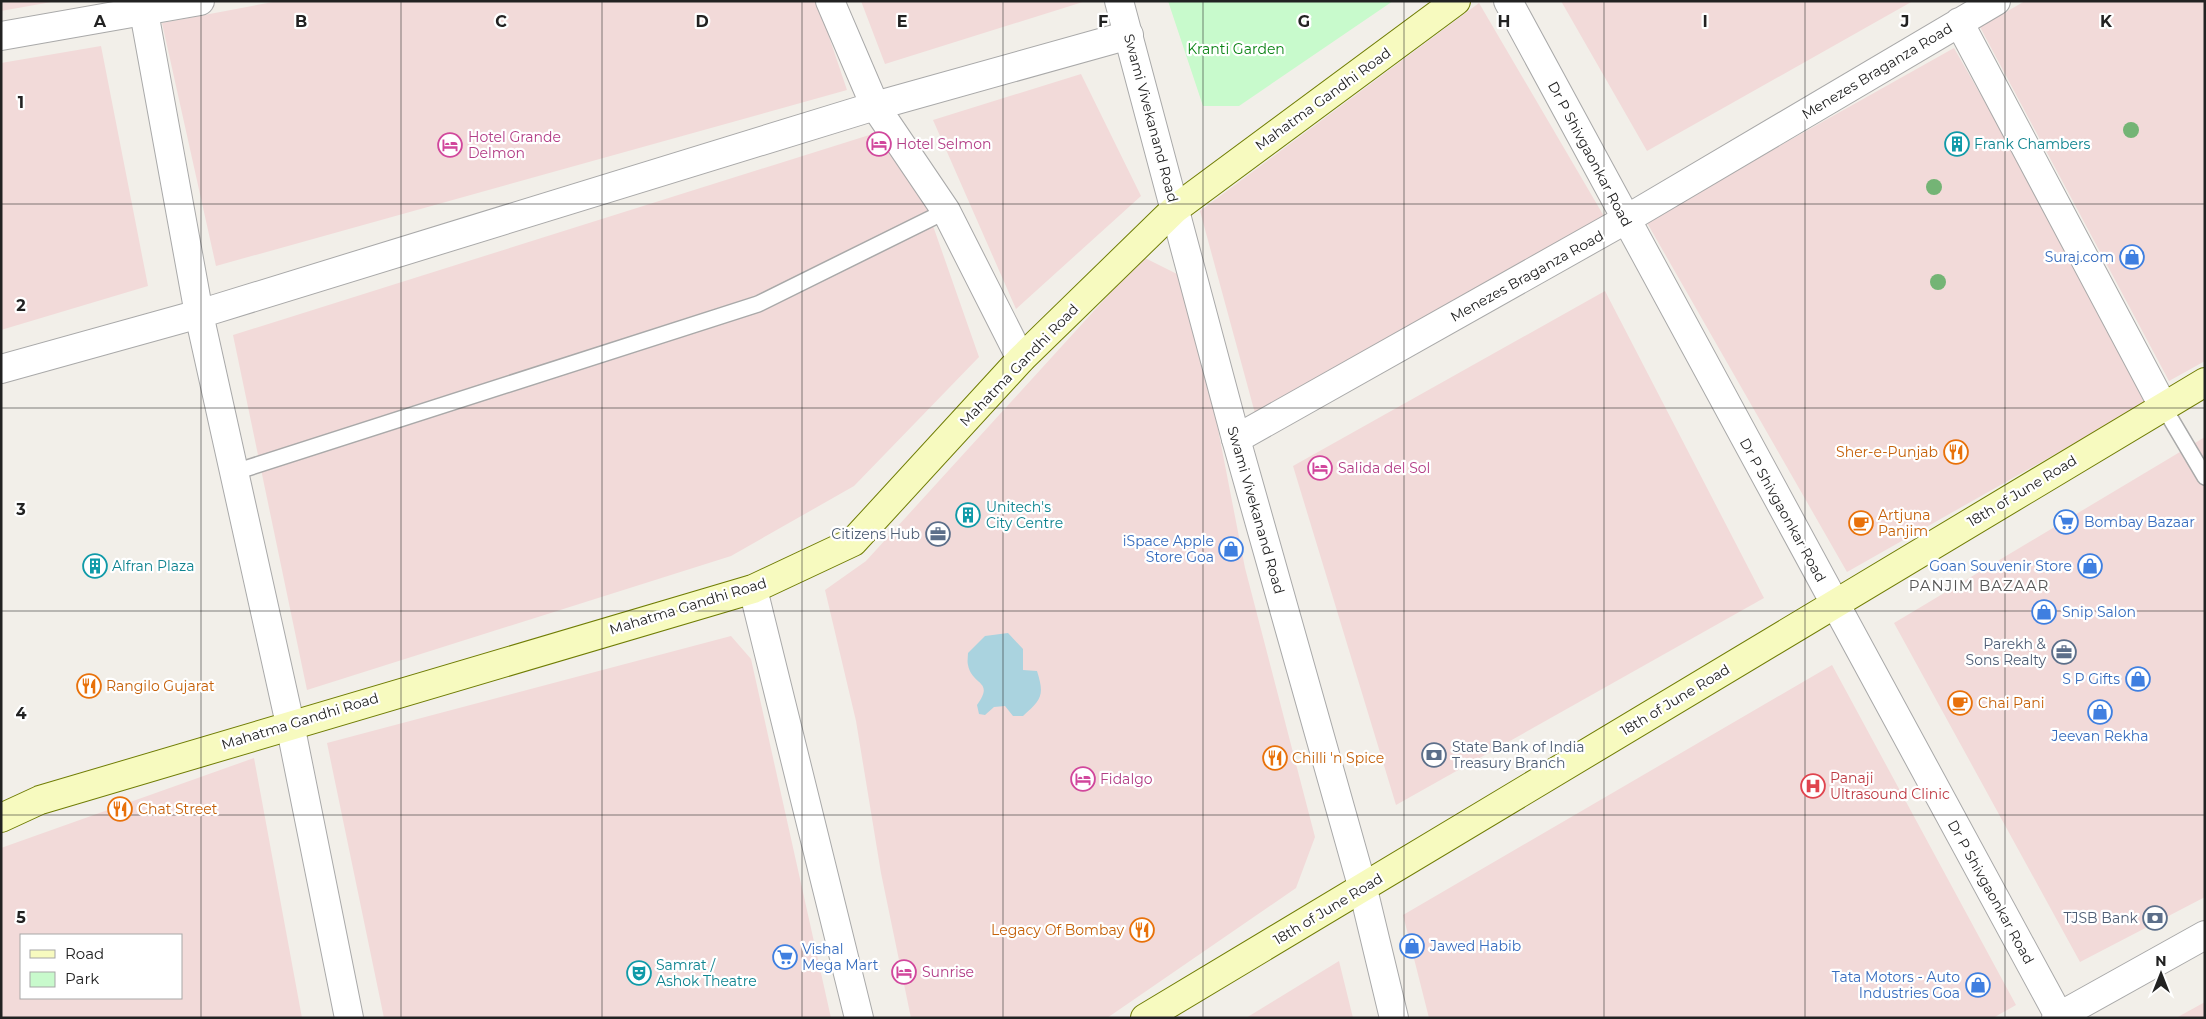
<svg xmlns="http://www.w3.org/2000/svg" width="2206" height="1019" viewBox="0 0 2206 1019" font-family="Montserrat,sans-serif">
<rect width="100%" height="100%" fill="#f2efe9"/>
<path fill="#f2dad9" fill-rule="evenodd" d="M 1,1 L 57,1 L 1,11 Z
M 278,1 L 817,1 L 847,90 L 216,266 L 162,23 Z
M 861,1 L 1086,1 L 885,64 Z
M 1561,1 L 1913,1 L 1647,151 Z
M 2025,1 L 2205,1 L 2205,361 L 2169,381 L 1980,27 Z
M 1479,3 L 1605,218 L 1256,417 L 1200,211 Z
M 101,46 L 148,286 L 1,330 L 1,63 Z
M 1954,48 L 2154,398 L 1847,572 L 1646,221 Z
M 1081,74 L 1141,196 L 1016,309 L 933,120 Z
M 898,126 L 979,357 L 854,486 L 731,556 L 307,690 L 233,335 Z
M 1143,257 L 1189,280 L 1245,568 L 1315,837 L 1296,888 L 1107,1018 L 911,1018 L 881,873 L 856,721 L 825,590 L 866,561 Z
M 1605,291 L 1764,598 L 1396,805 L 1293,466 Z
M 2205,437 L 2205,897 L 2080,962 L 1894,623 Z
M 731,636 L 751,659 L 831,1018 L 384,1018 L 327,743 Z
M 1832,665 L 2016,1005 L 1993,1018 L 1429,1018 L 1403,915 Z
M 254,758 L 302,1018 L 1,1018 L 1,848 ZM 21,935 L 181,935 L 181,998 L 21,998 Z
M 1339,961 L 1353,1018 L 1246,1018 Z
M 2205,1002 L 2205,1018 L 2176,1018 Z"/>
<path fill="#c8facc" d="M 1168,1 L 1393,1 L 1239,106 L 1203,106 Z"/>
<path fill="#aad3df" d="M 1008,633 L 1023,649 L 1023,670 L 1037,671 C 1045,696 1041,700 1023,716 L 1013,716 L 1005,706 L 994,707 L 985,715 L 979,714 L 977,705 C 995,680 972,686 968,665 C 967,661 968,657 968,653 L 985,636 Z"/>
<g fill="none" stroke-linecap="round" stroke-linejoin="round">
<g stroke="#a9a9a9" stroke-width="18">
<path id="service" d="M 2163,406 L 2205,477
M 235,472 L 758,304 L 946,211"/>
</g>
<g stroke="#a9a9a9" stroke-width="30">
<path id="minor" d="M 142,1 L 199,314 L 290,724 L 349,1018
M 830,1 L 875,106 L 946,211 L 1021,359
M 1959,22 L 2163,406
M 1,369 L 199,314 L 875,106 L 1129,35
M 1236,439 L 1625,220 L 1996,1
M 753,589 L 859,1018"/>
</g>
<g stroke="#a9a9a9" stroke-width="30">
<path id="tertiary" d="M 1119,1 L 1236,439 L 1363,889 L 1394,1018
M 1508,1 L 2060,1018
M 1,36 L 200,1
M 2056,1018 L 2205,935"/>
</g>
<g stroke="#707d05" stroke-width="30">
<path id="secondary" d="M 1,818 L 40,800 L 753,589 L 853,542 L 1021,359 L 1175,209 L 1456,1
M 1145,1018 L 2205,382"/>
</g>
<use href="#service" stroke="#fff" stroke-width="15"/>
<use href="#minor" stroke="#fff" stroke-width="28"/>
<use href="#tertiary" stroke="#fff" stroke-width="28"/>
<use href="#secondary" stroke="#f7fabf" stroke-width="28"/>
</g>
<g fill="#74b475">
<circle cx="2131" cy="130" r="8"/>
<circle cx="1934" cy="187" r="8"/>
<circle cx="1938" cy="282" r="8"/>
</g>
<path fill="none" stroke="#222" stroke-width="1" stroke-opacity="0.55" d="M 201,1 L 201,1018M 401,1 L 401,1018M 602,1 L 602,1018M 802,1 L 802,1018M 1003,1 L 1003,1018M 1203,1 L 1203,1018M 1404,1 L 1404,1018M 1604,1 L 1604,1018M 1805,1 L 1805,1018M 2005,1 L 2005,1018M 1,204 L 2205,204M 1,408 L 2205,408M 1,611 L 2205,611M 1,815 L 2205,815"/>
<defs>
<g id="hotel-ring" transform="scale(1.25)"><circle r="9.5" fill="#fff" stroke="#d1479c" stroke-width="1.5"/><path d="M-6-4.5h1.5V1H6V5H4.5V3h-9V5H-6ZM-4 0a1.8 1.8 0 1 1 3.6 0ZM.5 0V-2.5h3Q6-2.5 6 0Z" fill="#d1479c"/></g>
<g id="building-ring" transform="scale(1.25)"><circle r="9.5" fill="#fff" stroke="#0f9aa8" stroke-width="1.5"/><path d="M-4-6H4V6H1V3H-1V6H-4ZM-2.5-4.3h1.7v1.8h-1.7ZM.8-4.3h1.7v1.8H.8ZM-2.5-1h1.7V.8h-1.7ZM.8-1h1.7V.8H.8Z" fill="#0f9aa8"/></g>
<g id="shop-ring" transform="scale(1.25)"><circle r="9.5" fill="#fff" stroke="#3f7fe0" stroke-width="1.5"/><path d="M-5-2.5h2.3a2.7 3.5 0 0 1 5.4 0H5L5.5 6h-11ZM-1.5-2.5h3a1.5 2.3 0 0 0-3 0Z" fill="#3f7fe0"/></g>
<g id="restaurant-ring" transform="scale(1.25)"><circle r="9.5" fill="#fff" stroke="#e8710a" stroke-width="1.5"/><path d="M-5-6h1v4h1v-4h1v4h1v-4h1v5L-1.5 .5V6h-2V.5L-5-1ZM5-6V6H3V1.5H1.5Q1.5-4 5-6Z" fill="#e8710a"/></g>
<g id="supermarket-ring" transform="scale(1.25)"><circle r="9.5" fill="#fff" stroke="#3f7fe0" stroke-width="1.5"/><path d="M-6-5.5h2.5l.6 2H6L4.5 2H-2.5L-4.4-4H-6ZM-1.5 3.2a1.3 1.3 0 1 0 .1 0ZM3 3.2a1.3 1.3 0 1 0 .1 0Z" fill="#3f7fe0"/></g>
<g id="cafe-ring" transform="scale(1.25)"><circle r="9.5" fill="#fff" stroke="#e8710a" stroke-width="1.5"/><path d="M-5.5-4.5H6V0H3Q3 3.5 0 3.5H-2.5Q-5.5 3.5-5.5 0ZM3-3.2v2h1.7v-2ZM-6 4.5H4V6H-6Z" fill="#e8710a"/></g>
<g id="office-ring" transform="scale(1.25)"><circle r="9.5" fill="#fff" stroke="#5c6f8a" stroke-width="1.5"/><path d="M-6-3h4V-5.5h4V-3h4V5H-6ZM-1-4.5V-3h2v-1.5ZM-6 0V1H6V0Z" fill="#5c6f8a"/></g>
<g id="bank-ring" transform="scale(1.25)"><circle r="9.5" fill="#fff" stroke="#5c6f8a" stroke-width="1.5"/><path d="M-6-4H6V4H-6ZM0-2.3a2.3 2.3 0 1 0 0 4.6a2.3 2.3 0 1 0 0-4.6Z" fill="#5c6f8a"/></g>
<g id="hospital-ring" transform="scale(1.25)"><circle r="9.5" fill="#fff" stroke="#e0444e" stroke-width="1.5"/><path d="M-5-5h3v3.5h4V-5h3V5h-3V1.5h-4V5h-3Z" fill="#e0444e"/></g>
<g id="theatre-ring" transform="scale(1.25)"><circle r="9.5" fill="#fff" stroke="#0f9aa8" stroke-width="1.5"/><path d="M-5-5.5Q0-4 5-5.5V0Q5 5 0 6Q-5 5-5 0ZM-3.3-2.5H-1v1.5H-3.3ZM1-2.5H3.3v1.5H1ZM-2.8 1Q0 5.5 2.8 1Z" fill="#0f9aa8"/></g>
</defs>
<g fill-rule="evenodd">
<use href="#hotel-ring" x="879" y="144"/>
<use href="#building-ring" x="1957" y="144"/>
<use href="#hotel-ring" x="450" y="145"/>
<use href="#shop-ring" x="2132" y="257"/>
<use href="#restaurant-ring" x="1956" y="452"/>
<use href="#hotel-ring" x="1320" y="468"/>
<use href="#building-ring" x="968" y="515"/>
<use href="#supermarket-ring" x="2066" y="522"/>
<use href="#cafe-ring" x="1861" y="523"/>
<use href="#office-ring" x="938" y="534"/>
<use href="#shop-ring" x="1231" y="549"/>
<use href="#building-ring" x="95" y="566"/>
<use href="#shop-ring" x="2090" y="566"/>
<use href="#shop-ring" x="2044" y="612"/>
<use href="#office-ring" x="2064" y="652"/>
<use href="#shop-ring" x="2138" y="679"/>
<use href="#restaurant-ring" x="89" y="686"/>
<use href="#cafe-ring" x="1960" y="703"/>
<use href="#shop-ring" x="2100" y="712"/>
<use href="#bank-ring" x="1434" y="755"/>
<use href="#restaurant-ring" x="1275" y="758"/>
<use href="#hotel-ring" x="1083" y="779"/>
<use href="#hospital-ring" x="1813" y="786"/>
<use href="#restaurant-ring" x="120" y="809"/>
<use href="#bank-ring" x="2155" y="918"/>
<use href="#restaurant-ring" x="1142" y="930"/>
<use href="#shop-ring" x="1412" y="946"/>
<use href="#supermarket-ring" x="785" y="957"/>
<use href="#hotel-ring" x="904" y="972"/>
<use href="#theatre-ring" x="639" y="973"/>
<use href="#shop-ring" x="1978" y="985"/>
</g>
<g text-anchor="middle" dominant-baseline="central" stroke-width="4.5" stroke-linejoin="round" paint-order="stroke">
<g font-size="14" fill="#0c8416" stroke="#fff">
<text x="1236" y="49">Kranti Garden</text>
</g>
<g font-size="14" fill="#222" stroke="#fff">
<text transform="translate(1877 71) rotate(-31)">Menezes Braganza Road</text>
<text transform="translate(1323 99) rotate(-36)">Mahatma Gandhi Road</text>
<text transform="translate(1151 118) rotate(75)">Swami Vivekanand Road</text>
<text transform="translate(1590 154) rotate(62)">Dr P Shivgaonkar Road</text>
<text transform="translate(1527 276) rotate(-29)">Menezes Braganza Road</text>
<text transform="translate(1019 365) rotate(-46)">Mahatma Gandhi Road</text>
<text transform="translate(2022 491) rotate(-31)">18th of June Road</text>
<text transform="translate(1256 510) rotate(74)">Swami Vivekanand Road</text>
<text transform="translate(1783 510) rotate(61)">Dr P Shivgaonkar Road</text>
<text transform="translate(688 606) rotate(-17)">Mahatma Gandhi Road</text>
<text transform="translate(1675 700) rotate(-31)">18th of June Road</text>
<text transform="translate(300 721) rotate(-17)">Mahatma Gandhi Road</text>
<text transform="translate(1991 892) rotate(61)">Dr P Shivgaonkar Road</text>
<text transform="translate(1328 909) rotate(-31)">18th of June Road</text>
</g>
<g font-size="14" fill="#b23c85" stroke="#fff" text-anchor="start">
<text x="468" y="137">Hotel Grande<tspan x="468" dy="16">Delmon</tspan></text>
<text x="896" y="144">Hotel Selmon</text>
<text x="1338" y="468">Salida del Sol</text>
<text x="1100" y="779">Fidalgo</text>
<text x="922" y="972">Sunrise</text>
</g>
<g font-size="14" fill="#0d838f" stroke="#fff" text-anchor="start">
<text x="1974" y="144">Frank Chambers</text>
<text x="986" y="507">Unitech's<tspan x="986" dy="16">City Centre</tspan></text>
<text x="112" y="566">Alfran Plaza</text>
<text x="656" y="965">Samrat /<tspan x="656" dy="16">Ashok Theatre</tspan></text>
</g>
<g font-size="14" fill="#366cbe" stroke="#fff" text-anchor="end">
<text x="2114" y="257">Suraj.com</text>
<text x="2084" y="522" text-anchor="start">Bombay Bazaar</text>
<text x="1214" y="541">iSpace Apple<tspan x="1214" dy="16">Store Goa</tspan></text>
<text x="2072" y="566">Goan Souvenir Store</text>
<text x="2062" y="612" text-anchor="start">Snip Salon</text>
<text x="2120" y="679">S P Gifts</text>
<text x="2100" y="736" text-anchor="middle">Jeevan Rekha</text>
<text x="1430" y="946" text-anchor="start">Jawed Habib</text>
<text x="802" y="949" text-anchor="start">Vishal<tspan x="802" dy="16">Mega Mart</tspan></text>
<text x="1960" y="977">Tata Motors - Auto<tspan x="1960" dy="16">Industries Goa</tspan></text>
</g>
<g font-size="14" fill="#c56008" stroke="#fff" text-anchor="start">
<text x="1938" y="452" text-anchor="end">Sher-e-Punjab</text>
<text x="1878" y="515">Artjuna<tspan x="1878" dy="16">Panjim</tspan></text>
<text x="106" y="686">Rangilo Gujarat</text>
<text x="1978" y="703">Chai Pani</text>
<text x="1292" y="758">Chilli 'n Spice</text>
<text x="138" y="809">Chat Street</text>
<text x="1124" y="930" text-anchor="end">Legacy Of Bombay</text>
</g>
<g font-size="14" fill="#4e5e75" stroke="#fff" text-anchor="end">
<text x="920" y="534">Citizens Hub</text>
<text x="2046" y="644">Parekh &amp;<tspan x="2046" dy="16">Sons Realty</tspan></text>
<text x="1452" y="747" text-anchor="start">State Bank of India<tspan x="1452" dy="16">Treasury Branch</tspan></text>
<text x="2138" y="918">TJSB Bank</text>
</g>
<g font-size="14" fill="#be3a42" stroke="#fff" text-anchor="start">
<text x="1830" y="778">Panaji<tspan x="1830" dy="16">Ultrasound Clinic</tspan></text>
</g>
<g font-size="15" letter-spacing="1" fill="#555" stroke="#fff">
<text x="1979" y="585">PANJIM BAZAAR</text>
</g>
</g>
<g font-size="16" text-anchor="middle" font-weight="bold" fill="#222" stroke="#fff" stroke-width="4.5" stroke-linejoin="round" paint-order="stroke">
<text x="100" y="27">A</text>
<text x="301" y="27">B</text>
<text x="501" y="27">C</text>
<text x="702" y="27">D</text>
<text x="902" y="27">E</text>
<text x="1103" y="27">F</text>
<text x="1304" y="27">G</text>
<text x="1504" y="27">H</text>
<text x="1705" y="27">I</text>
<text x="1905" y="27">J</text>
<text x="2106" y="27">K</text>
<text x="21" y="108">1</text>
<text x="21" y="311">2</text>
<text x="21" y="515">3</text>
<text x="21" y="719">4</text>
<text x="21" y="923">5</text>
</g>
<rect width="2206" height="1019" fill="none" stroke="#222222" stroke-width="5"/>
<rect x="20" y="934" width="162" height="65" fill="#ffffff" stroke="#a7a7a7"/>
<rect x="30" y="950" width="25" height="8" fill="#f7fabf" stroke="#a7a7a7"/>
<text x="65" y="959" font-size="15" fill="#222222">Road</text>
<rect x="30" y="972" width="25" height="15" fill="#c8facc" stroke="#a7a7a7"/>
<text x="65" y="984" font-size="15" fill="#222222">Park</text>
<g transform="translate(2161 974)" stroke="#ffffff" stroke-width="4" paint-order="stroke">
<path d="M0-4L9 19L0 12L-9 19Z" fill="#222222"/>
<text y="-8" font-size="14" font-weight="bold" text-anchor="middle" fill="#222222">N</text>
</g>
</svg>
